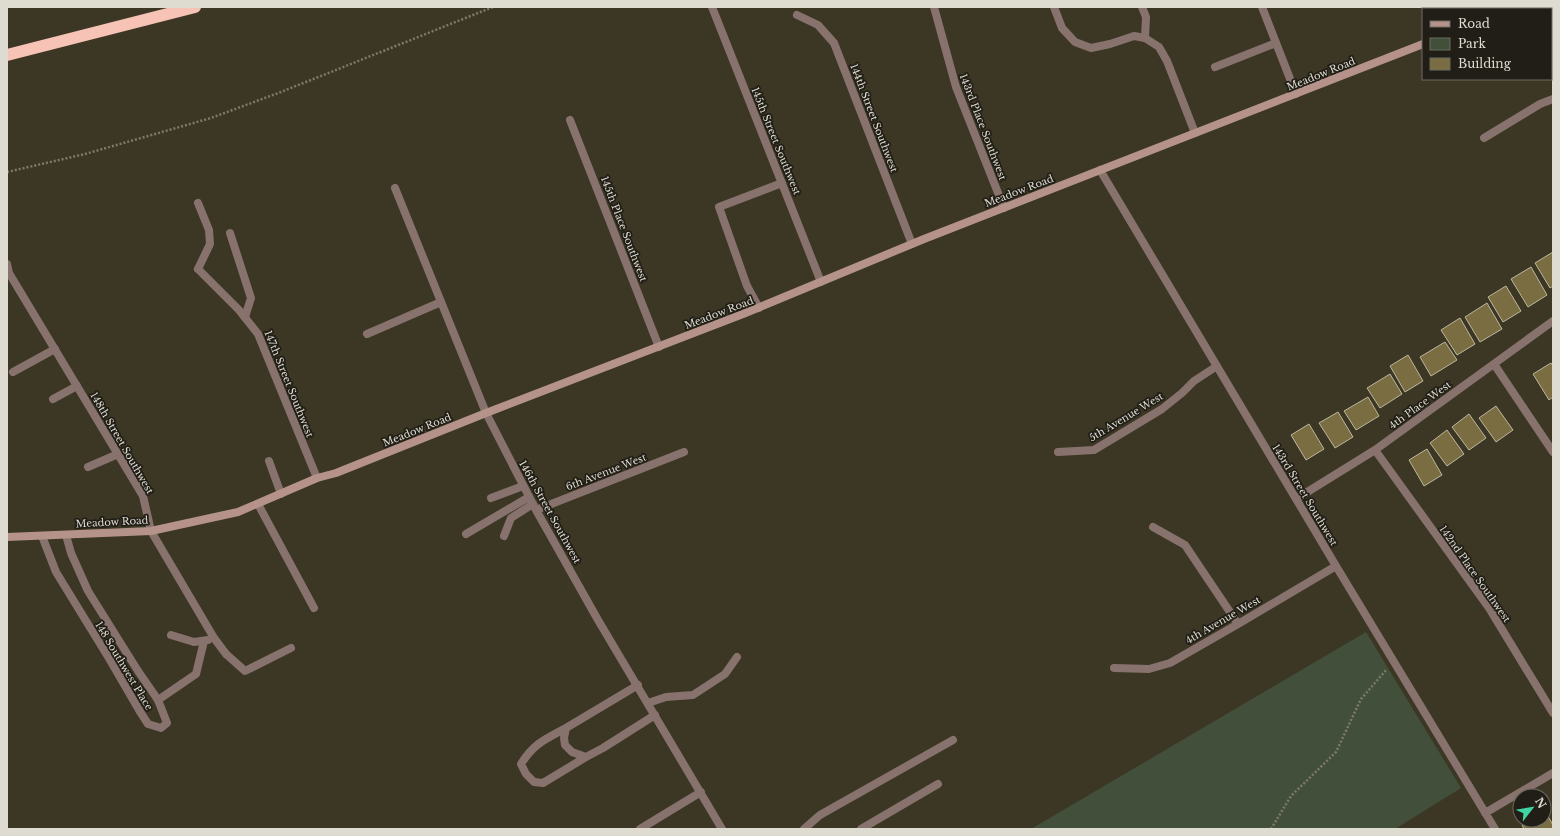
<svg xmlns="http://www.w3.org/2000/svg" width="1560" height="836" viewBox="0 0 1560 836" font-family="'Libre Baskerville',serif">
<rect width="100%" height="100%" fill="#3c3724"/>
<path fill="#42503b" d="M 1366,632 L 1461,788 L 1395,829 L 1031,829 Z"/>
<path fill="#796d41" stroke="#bdb7a1" d="M 1553,252 L 1553,286 L 1550,288 L 1535,263 Z
M 1531,267 L 1547,295 L 1528,307 L 1511,279 Z
M 1506,286 L 1521,311 L 1503,322 L 1488,297 Z
M 1487,303 L 1502,329 L 1480,342 L 1465,317 Z
M 1460,318 L 1475,344 L 1457,355 L 1441,330 Z
M 1445,342 L 1457,360 L 1431,376 L 1420,357 Z
M 1408,355 L 1423,381 L 1405,392 L 1390,366 Z
M 1551,363 L 1553,366 L 1553,397 L 1549,400 L 1533,374 Z
M 1390,374 L 1402,394 L 1380,408 L 1367,388 Z
M 1368,397 L 1379,416 L 1356,430 L 1344,411 Z
M 1496,406 L 1513,430 L 1496,442 L 1479,418 Z
M 1338,412 L 1353,437 L 1335,448 L 1319,423 Z
M 1469,414 L 1486,438 L 1469,450 L 1452,427 Z
M 1309,424 L 1324,449 L 1306,460 L 1291,435 Z
M 1447,430 L 1464,454 L 1447,466 L 1430,443 Z
M 1427,449 L 1442,475 L 1424,486 L 1409,460 Z
M 1545,811 L 1553,825 L 1553,829 L 1524,829 L 1522,825 L 1529,820 L 1544,820 Z"/>
<g fill="none" stroke-linecap="round" stroke-linejoin="round">
<path stroke="#7e7a6a" stroke-width="2.5" stroke-dasharray="2 2" stroke-linecap="butt" d="M 7,172 L 85,154 L 211,118 L 281,92 L 493,7
M 1271,829 L 1291,796 L 1336,752 L 1361,699 L 1387,669"/>
<path stroke="#88726d" stroke-width="8" d="M 1142,7 L 1146,17 L 1145,38
M 1215,67 L 1276,43
M 198,203 L 209,230 L 210,244 L 198,269
M 230,233 L 251,298 L 245,317
M 759,308 L 747,286 L 719,207 L 782,183
M 367,334 L 441,302
M 13,372 L 55,349
M 53,399 L 77,386
M 269,461 L 281,494
M 88,467 L 118,454
M 491,498 L 523,486
M 258,504 L 314,608
M 466,534 L 529,497
M 504,536 L 511,518 L 533,504
M 171,635 L 194,642 L 208,640
M 226,654 L 245,671 L 291,648
M 638,685 L 566,728 L 564,738 L 565,745 L 572,752 L 586,757 L 603,748 L 655,715
M 158,700 L 196,674 L 204,641
M 648,703 L 666,697 L 693,695 L 725,674 L 737,657
M 566,728 C 546,739 534,743 521,764 L 526,774 L 534,782 L 543,783 L 586,757
M 804,829 L 820,815 L 953,740
M 861,829 L 938,784"/>
<path stroke="#88726d" stroke-width="8" d="M 712,7 L 821,282
M 934,7 L 956,87 L 1004,208
M 1054,7 L 1062,28 L 1075,42 L 1091,48 L 1110,44 L 1134,36 L 1145,38 L 1159,47 L 1167,61 L 1195,133
M 1262,7 L 1296,94
M 1461,7 L 1462,9
M 797,15 L 818,25 L 834,43 L 912,244
M 570,120 L 659,347
M 1484,138 L 1540,104 L 1553,99
M 1100,170 L 1336,566 L 1495,829
M 395,188 L 486,413 L 536,510 L 598,620 L 722,829
M 7,264 L 9,273 L 143,496 L 151,531 L 214,638 L 226,654
M 198,269 L 239,310 L 258,334 L 317,478
M 1494,364 L 1553,452
M 1375,450 L 1489,608 L 1553,713
M 1058,452 L 1094,450 L 1162,409 L 1182,393 L 1194,381 L 1217,366
M 1296,499 L 1375,450 L 1553,321
M 536,510 L 684,452
M 1153,527 L 1185,545 L 1238,624
M 42,536 L 56,572 L 110,660 L 139,710 L 148,724 L 161,728 L 167,723 L 158,700 L 138,671 L 88,591 L 71,553 L 66,535
M 1114,668 L 1149,669 L 1170,663 L 1238,624 L 1336,566
M 1485,813 L 1553,773
M 640,829 L 701,792"/>
<path stroke="#b5938b" stroke-width="8" d="M 1511,9 L 1516,7
M 7,537 L 151,531 L 238,512 L 317,478 L 336,473 L 486,413 L 743,314 L 924,239 L 1423,44"/>
<path stroke="#f8c3b7" stroke-width="12" d="M 7,55 L 195,7"/>
</g>
<g text-anchor="middle" dominant-baseline="central" stroke-width="3.5" stroke-linejoin="round" paint-order="stroke">
<g font-size="10" fill="#dedbd0" stroke="#201e16">
<text transform="translate(1321 74) rotate(-22)">Meadow Road</text>
<text transform="translate(874 118) rotate(69)">144th Street Southwest</text>
<text transform="translate(983 127) rotate(69)">143rd Place Southwest</text>
<text transform="translate(776 141) rotate(68)">145th Street Southwest</text>
<text transform="translate(1019 191) rotate(-21)">Meadow Road</text>
<text transform="translate(624 229) rotate(69)">145th Place Southwest</text>
<text transform="translate(719 313) rotate(-21)">Meadow Road</text>
<text transform="translate(289 384) rotate(68)">147th Street Southwest</text>
<text transform="translate(1420 405) rotate(-36)">4th Place West</text>
<text transform="translate(1126 417) rotate(-31)">5th Avenue West</text>
<text transform="translate(417 430) rotate(-22)">Meadow Road</text>
<text transform="translate(122 443) rotate(60)">148th Street Southwest</text>
<text transform="translate(606 472) rotate(-21)">6th Avenue West</text>
<text transform="translate(1305 495) rotate(59)">143rd Street Southwest</text>
<text transform="translate(550 512) rotate(61)">146th Street Southwest</text>
<text transform="translate(112 522) rotate(-3)">Meadow Road</text>
<text transform="translate(1475 574) rotate(55)">142nd Place Southwest</text>
<text transform="translate(1223 620) rotate(-30)">4th Avenue West</text>
<text transform="translate(124 666) rotate(59)">148 Southwest Place</text>
</g>
</g>
<rect width="1560" height="836" fill="none" stroke="#dedbd0" stroke-width="16"/>
<rect x="1422" y="8" width="130" height="72" fill="#201e16" stroke="#6c6a60"/>
<rect x="1430" y="21" width="20" height="6" fill="#b5938b" stroke="#6c6a60"/>
<text x="1458" y="28" font-size="12" fill="#dedbd0">Road</text>
<rect x="1430" y="38" width="20" height="12" fill="#42503b" stroke="#6c6a60"/>
<text x="1458" y="48" font-size="12" fill="#dedbd0">Park</text>
<rect x="1430" y="58" width="20" height="12" fill="#796d41" stroke="#6c6a60"/>
<text x="1458" y="68" font-size="12" fill="#dedbd0">Building</text>
<g transform="translate(1532 808) rotate(59)"><circle r="19" fill="#201e16" stroke="#6c6a60"/>
<path d="M0-3L7 15L0 10L-7 15Z" fill="#3fd4a2"/>
<text y="-6" font-size="11" font-weight="bold" text-anchor="middle" fill="#dedbd0">N</text>
</g>
</svg>
